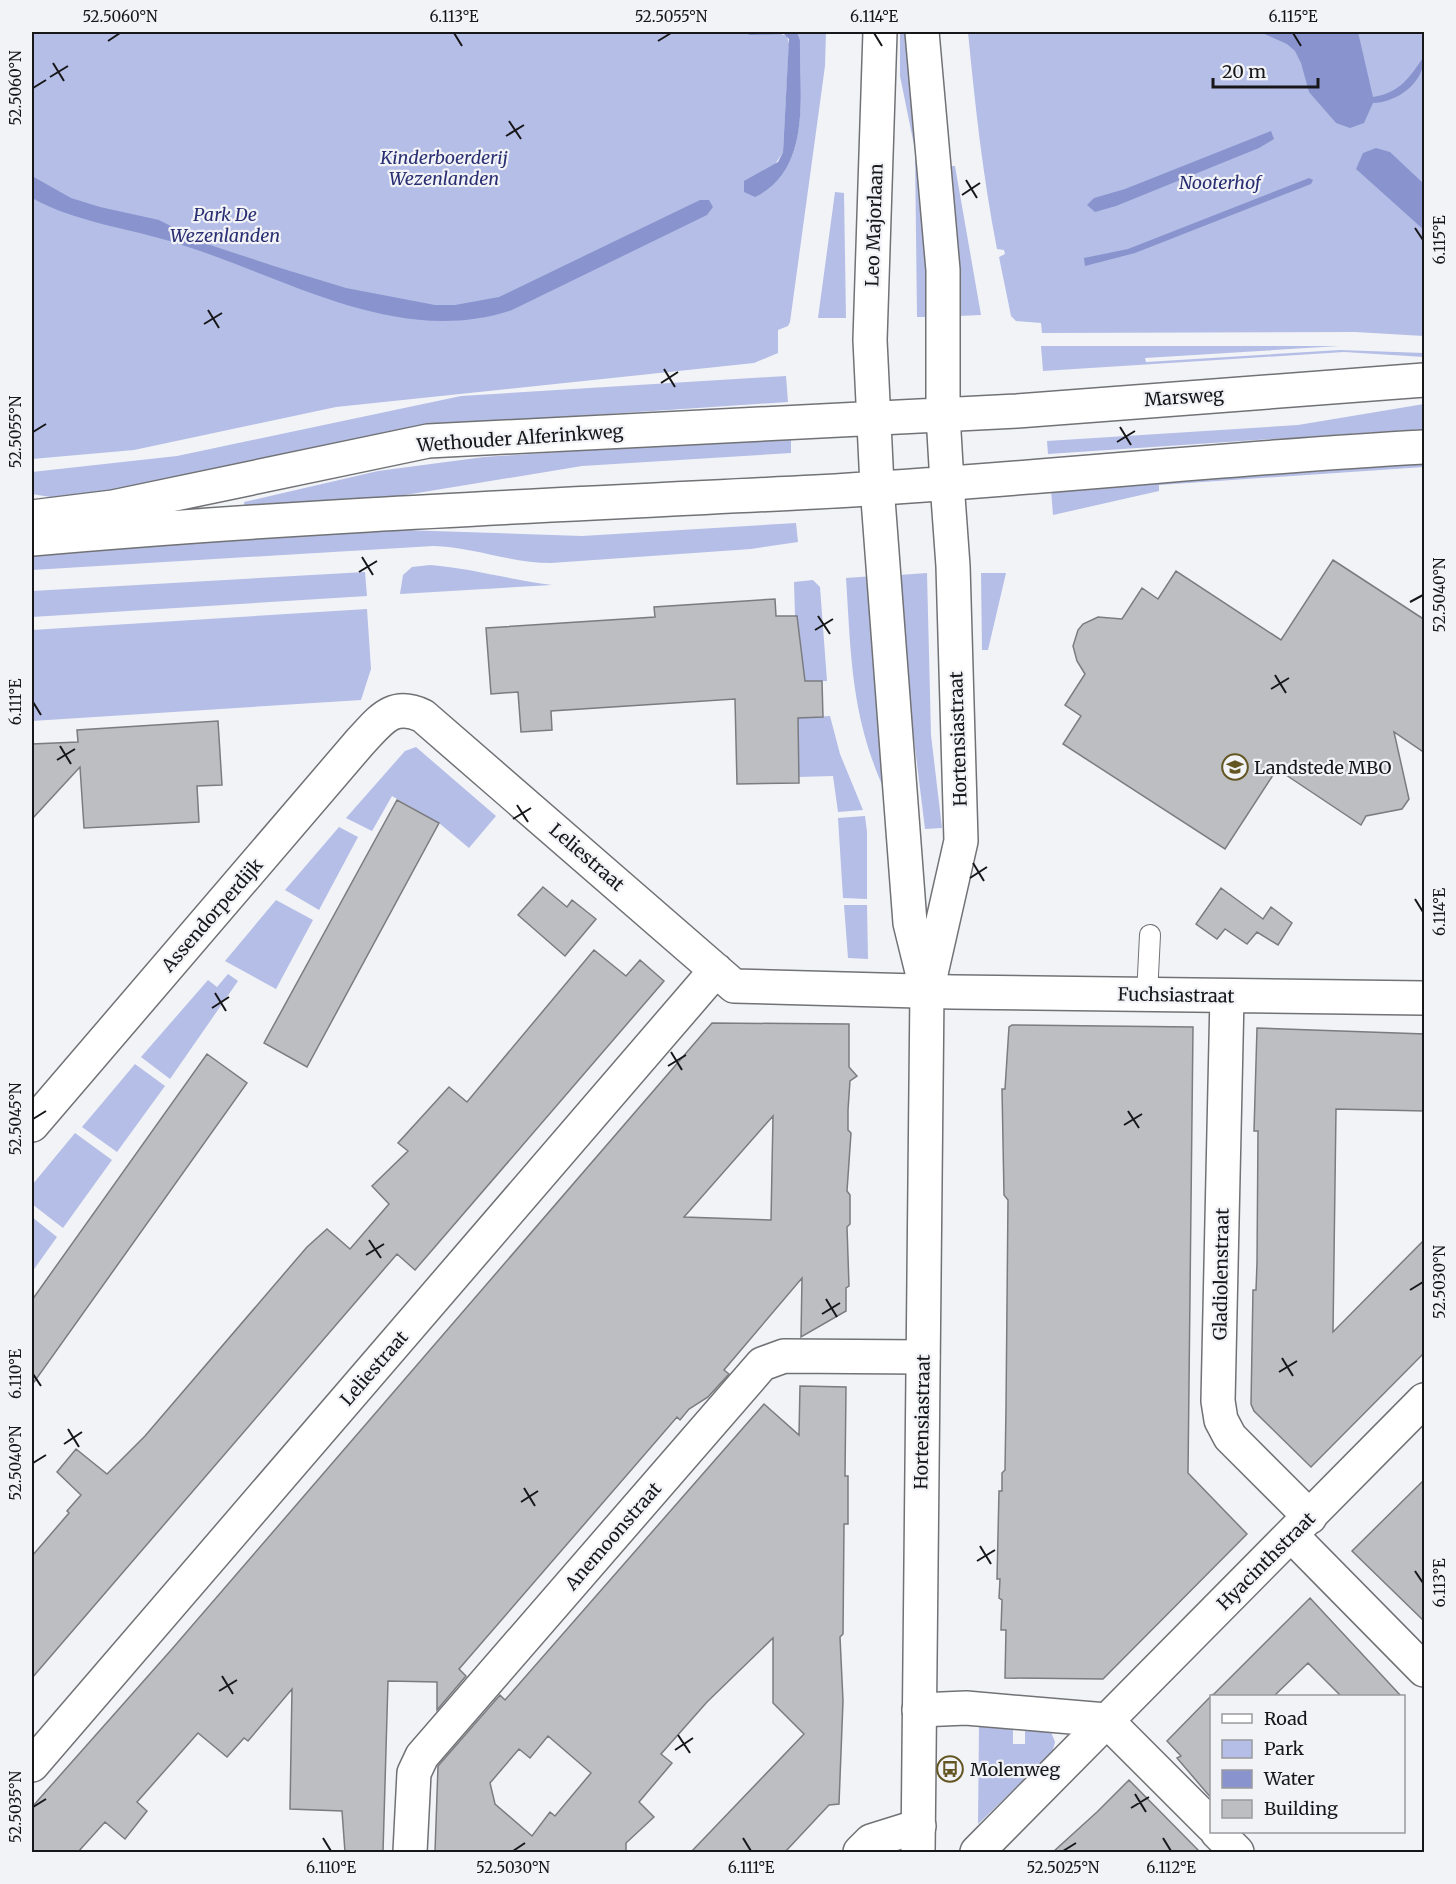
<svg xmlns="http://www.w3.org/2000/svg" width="1456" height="1884" viewBox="0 0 1456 1884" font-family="Merriweather,serif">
<rect width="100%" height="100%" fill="#f2f3f7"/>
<path fill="#b5bee6" d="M 32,32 L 775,32 L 787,36 L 789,44 L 783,152 L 776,163 L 777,180 C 809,147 799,83 800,40 L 797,32 L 826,32 L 825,66 L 790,322 L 788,326 L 778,330 L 778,353 L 754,363 L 336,407 L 134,450 L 32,459 Z
M 900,32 L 912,32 L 924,167 L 928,317 L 917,317 L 915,150 L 900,76 Z
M 968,32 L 1424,32 L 1424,336 L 1355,332 L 1042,333 L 1041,323 L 1016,321 L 1011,316 L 999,257 L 1005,254 L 1004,250 L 997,249 C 983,177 975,105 968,32 Z
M 949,166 L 955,166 L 981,315 L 958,316 Z
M 835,192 L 844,193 L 846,318 L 818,318 Z
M 1041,346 L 1339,346 L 1145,358 L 1146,362 L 1340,350 L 1424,353 L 1424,357 L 1344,352 L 1043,371 Z
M 786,376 L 788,402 L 459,424 L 75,501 L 32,494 L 32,472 L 177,456 L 461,396 Z
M 1424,404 L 1424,429 L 1048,454 L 1047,441 L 1298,425 Z
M 791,437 L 791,453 L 582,466 L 314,510 L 246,513 L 244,502 L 378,471 L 484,457 Z
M 1424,464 L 1424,467 L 1159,485 L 1159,491 L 1053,515 L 1051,490 Z
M 796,523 L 798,542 L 751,549 L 551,563 C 511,563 473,547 433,546 L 32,570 L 32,549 L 403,530 L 582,536 Z
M 430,565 C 471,568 510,580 552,585 L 400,594 L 403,575 L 412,567 Z
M 365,572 L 367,596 L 32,617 L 32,591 Z
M 927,573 L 931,735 L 942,828 L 925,829 L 908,691 L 899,575 Z
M 981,573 L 1006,573 L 988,650 L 982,650 Z
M 874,576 L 884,789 C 851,716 851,655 846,578 Z
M 813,580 L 820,587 L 827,681 L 797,682 L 794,582 Z
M 367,609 L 371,669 L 361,700 L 32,721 L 32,630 Z
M 830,716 L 840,754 L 863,810 L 838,812 L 833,776 L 799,777 L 798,718 Z
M 416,747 L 496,816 L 469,848 L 439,823 L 392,796 L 372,831 L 346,818 L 405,751 Z
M 865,816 L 867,832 L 867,899 L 843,898 L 838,818 Z
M 339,827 L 358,837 L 319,910 L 285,890 Z
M 276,900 L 313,920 L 276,989 L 225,961 Z
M 844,905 L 867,905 L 868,959 L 848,958 Z
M 228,974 L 238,981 L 170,1079 L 141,1057 L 208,980 L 217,987 Z
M 135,1064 L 165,1086 L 117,1152 L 82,1127 Z
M 75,1133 L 112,1160 L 63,1228 L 32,1204 L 32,1185 Z
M 32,1217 L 57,1237 L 32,1272 Z
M 979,1725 L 1013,1725 L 1013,1744 L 1025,1744 L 1025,1725 L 1051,1732 L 1055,1742 L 1052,1753 L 978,1824 Z"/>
<path fill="#8994ce" d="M 743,32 L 797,32 L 800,40 C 799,93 813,169 755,197 L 744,192 L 744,181 L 778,162 L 783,152 L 789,39 L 784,34 L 750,35 Z
M 1260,32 L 1358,32 L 1373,97 C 1400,93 1410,77 1424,56 C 1425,82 1398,102 1373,103 L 1364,123 L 1350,128 L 1336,123 L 1309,92 L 1301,63 L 1295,51 L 1287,44 Z
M 1271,131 L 1274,139 L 1259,148 L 1116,206 L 1095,212 L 1087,205 L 1094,198 L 1125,189 Z
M 1376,148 L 1390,152 L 1424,184 L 1424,230 L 1356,169 L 1363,153 Z
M 32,176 L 71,198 L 100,207 L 159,220 L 204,243 L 277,267 L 346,288 L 435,305 L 455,305 L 499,297 L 700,200 L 709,200 L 713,207 L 707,215 L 512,310 C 397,348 286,277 179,244 C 130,228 77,223 32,198 Z
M 1309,178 L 1313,180 L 1311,184 L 1135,253 L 1085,266 L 1084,258 L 1128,249 Z"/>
<path fill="#bdbec2" stroke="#7b7c80" stroke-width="1.5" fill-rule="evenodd" d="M 1333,560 L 1425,620 L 1425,753 L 1394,732 L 1409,799 L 1402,809 L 1366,816 L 1361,825 L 1277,769 L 1225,849 L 1063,744 L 1081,716 L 1065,705 L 1085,674 L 1077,661 L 1073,646 L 1078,630 L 1083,624 L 1098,617 L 1122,619 L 1142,588 L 1158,599 L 1176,571 L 1281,640 Z
M 775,599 L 776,616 L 797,616 L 805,681 L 822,681 L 823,717 L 798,718 L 799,783 L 737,784 L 735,699 L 551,711 L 552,730 L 521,732 L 518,692 L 491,694 L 486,628 L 655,617 L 654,607 Z
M 218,721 L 222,785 L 197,786 L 199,822 L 84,828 L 80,767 L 32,819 L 32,744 L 78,742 L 77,730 Z
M 397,800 L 439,823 L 307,1067 L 264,1043 Z
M 543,887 L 567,907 L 572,900 L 596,919 L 565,956 L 518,915 Z
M 1221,888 L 1263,919 L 1271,907 L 1292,923 L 1278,945 L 1257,932 L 1247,944 L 1225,929 L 1217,939 L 1196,924 Z
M 594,950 L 626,976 L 640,960 L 664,981 L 415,1270 L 397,1254 L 32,1678 L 32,1556 L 69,1513 L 67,1511 L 81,1495 L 57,1472 L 76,1449 L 107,1474 L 145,1436 L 307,1247 L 327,1229 L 350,1249 L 389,1204 L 372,1186 L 408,1151 L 398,1143 L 449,1087 L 467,1102 Z
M 712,1023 L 849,1024 L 849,1067 L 857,1076 L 850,1081 L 848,1110 L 848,1130 L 851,1133 L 847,1191 L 850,1195 L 850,1224 L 847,1227 L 849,1286 L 846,1288 L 846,1311 L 801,1337 L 802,1278 L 724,1370 L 729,1374 L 708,1397 L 689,1409 L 680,1420 L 677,1417 L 459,1669 L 466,1676 L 437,1710 L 437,1682 L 388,1681 L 383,1852 L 345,1852 L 342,1811 L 290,1809 L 292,1689 L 248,1741 L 244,1738 L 227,1757 L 198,1733 L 137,1802 L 147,1811 L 125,1839 L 105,1822 L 78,1852 L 32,1852 L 32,1807 L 172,1649 ZM 773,1116 L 771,1220 L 684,1217 Z
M 1012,1025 L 1193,1027 L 1188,1473 L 1247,1534 L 1103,1679 L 1005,1678 L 1006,1630 L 1001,1630 L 1002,1600 L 999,1598 L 1000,1579 L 997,1579 L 999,1491 L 1002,1491 L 1002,1473 L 1005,1470 L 1006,1408 L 1008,1200 L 1004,1195 L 1002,1089 L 1005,1089 L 1009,1027 Z
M 1257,1028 L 1425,1034 L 1425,1111 L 1336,1109 L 1333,1332 L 1425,1239 L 1425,1352 L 1311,1467 L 1254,1411 L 1251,1404 L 1253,1290 L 1256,1290 L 1257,1263 L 1258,1131 L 1254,1131 Z
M 207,1054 L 247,1083 L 32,1385 L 32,1300 Z
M 800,1386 L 846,1387 L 845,1476 L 848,1476 L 848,1524 L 844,1524 L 843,1634 L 840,1637 L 843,1701 L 839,1804 L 829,1805 L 785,1852 L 691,1852 L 804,1734 L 773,1703 L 773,1638 L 707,1702 L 661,1754 L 672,1763 L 639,1802 L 654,1817 L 626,1843 L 626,1852 L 435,1852 L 438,1766 L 500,1695 L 505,1700 L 764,1404 L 799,1435 ZM 548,1736 L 591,1773 L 555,1816 L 550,1812 L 532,1836 L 495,1804 L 490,1783 L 519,1749 L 530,1758 Z
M 1425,1479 L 1425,1622 L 1352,1551 Z
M 1310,1598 L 1401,1696 L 1341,1696 L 1308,1663 L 1274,1696 L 1212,1696 Z
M 1212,1695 L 1212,1799 L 1177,1758 L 1181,1756 L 1167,1741 Z
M 1129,1780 L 1200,1852 L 1053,1852 L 1097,1812 Z"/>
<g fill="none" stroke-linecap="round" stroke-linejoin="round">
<g stroke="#717275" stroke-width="22">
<path id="service" d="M 1147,995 L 1150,935"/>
</g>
<g stroke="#717275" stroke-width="36">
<path id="minor" d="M 1227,996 L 1218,1401 L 1221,1420 L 1230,1437 L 1310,1517
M 32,1125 L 360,742 C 380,721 392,701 423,716 L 734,986 L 954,992 L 1424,998
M 1292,1536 L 1424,1670
M 919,1710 L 966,1708 L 1106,1720
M 1106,1720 L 1212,1826
M 32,1765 L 716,970
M 1217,1832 L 1237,1852
M 410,1852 L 414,1773 L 422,1756 L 762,1364 L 784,1356 L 923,1357
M 860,1852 L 871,1841 L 919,1826
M 977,1852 L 1424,1400"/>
</g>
<g stroke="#717275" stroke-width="36">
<path id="tertiary" d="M 877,486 L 910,923 L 925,984
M 918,1852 L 927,991 L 961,841 L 953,566 L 947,483"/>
</g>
<g stroke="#717275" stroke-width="36">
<path id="secondary" d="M 922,32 L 943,270 L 943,415 L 947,483
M 877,486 L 870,340 L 880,32
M 32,517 L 113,507 L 428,441 L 1017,411 L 1424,380
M 32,539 C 292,516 554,505 816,492 C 1019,481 1221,458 1424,447"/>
</g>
<use href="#service" stroke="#fff" stroke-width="20"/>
<use href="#minor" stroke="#fff" stroke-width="33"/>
<use href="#tertiary" stroke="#fff" stroke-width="33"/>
<use href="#secondary" stroke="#fff" stroke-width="33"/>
</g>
<path fill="none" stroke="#171719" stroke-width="2" d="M 454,33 L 462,46M 874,33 L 882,46M 1293,33 L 1301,46M 108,41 L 120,33M 658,41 L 671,33M 53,63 L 64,81M 50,77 L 68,66M 33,88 L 46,80M 509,121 L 521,139M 506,136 L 524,125M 966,180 L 977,198M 962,195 L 980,183M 1415,228 L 1423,240M 208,310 L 219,328M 204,324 L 222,313M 664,369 L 675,387M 661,383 L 678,372M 1120,427 L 1131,445M 33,432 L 46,424M 1117,442 L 1135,431M 362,557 L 373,575M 359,572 L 377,561M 1410,602 L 1423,595M 818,616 L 830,634M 815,630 L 833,619M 1275,675 L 1286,693M 1271,689 L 1289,678M 33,702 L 41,715M 60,746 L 71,764M 57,760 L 75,749M 517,805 L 528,822M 513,819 L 531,808M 973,863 L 984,881M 970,878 L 987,867M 1415,899 L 1423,912M 215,993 L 226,1011M 212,1008 L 229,997M 671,1052 L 682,1070M 668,1066 L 686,1055M 1128,1111 L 1139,1128M 33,1119 L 46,1111M 1124,1125 L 1142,1114M 369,1240 L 381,1258M 366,1255 L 384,1244M 1410,1290 L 1423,1282M 826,1299 L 837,1317M 822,1314 L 840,1303M 1282,1358 L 1293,1376M 1279,1372 L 1297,1361M 33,1374 L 41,1386M 68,1429 L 79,1447M 64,1444 L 82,1432M 33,1463 L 46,1455M 524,1488 L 535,1506M 521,1502 L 538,1491M 980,1546 L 991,1564M 977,1561 L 995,1550M 1415,1571 L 1423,1583M 222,1676 L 233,1694M 219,1691 L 237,1680M 678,1735 L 690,1753M 675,1750 L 693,1738M 1135,1794 L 1146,1812M 33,1807 L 46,1799M 1131,1808 L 1149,1797M 323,1838 L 331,1851M 743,1838 L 751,1851M 1163,1838 L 1171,1851M 513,1851 L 525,1843M 1063,1851 L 1076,1843"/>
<defs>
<g id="university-ring" transform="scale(1.35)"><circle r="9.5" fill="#f2f3f7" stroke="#635622" stroke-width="1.5"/><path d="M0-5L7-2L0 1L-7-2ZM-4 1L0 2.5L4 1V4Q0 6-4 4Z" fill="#635622"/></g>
<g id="bus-ring" transform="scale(1.35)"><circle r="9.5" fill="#f2f3f7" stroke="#635622" stroke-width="1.5"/><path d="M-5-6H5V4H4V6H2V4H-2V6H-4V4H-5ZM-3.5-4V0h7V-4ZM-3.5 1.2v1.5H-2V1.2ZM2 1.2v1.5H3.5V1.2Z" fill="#635622"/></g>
</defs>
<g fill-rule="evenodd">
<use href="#university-ring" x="1235" y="767"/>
<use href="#bus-ring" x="950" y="1769"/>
</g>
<g text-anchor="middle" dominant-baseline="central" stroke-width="4.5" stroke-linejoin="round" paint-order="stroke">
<g font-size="18" font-style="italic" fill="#2a2f73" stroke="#f2f3f7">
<text x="444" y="157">Kinderboerderij<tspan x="444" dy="21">Wezenlanden</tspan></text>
<text x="1220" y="182">Nooterhof</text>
<text x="225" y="214">Park De<tspan x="225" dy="21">Wezenlanden</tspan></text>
</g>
<g font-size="18" fill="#171719" stroke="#f2f3f7">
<text transform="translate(874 225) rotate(-88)">Leo Majorlaan</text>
<text transform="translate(1184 397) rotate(-4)">Marsweg</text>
<text transform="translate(520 438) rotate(-4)">Wethouder Alferinkweg</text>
<text transform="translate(958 739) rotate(-92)">Hortensiastraat</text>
<text transform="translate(587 857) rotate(41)">Leliestraat</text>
<text transform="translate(212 915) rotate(-49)">Assendorperdijk</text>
<text transform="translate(1176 995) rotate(1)">Fuchsiastraat</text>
<text transform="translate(1221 1274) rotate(-89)">Gladiolenstraat</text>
<text transform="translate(374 1368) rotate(-49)">Leliestraat</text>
<text transform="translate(922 1422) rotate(-89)">Hortensiastraat</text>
<text transform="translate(613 1536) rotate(-49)">Anemoonstraat</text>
<text transform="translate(1266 1561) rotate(-45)">Hyacinthstraat</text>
</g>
<g font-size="18" fill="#171719" stroke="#f2f3f7" text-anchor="start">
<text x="1254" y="767">Landstede MBO</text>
<text x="970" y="1769">Molenweg</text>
</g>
</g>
<rect width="1456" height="1884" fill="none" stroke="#f2f3f7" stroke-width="66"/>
<rect x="1210" y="1695" width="195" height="138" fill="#f2f3f7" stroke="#9a9b9e" stroke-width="1.5"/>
<rect x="1222" y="1714" width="30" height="9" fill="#ffffff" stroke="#9a9b9e" stroke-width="1.5"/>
<text x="1264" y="1725" font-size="18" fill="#171719">Road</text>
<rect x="1222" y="1740" width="30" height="18" fill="#b5bee6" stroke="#9a9b9e" stroke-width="1.5"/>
<text x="1264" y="1755" font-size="18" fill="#171719">Park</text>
<rect x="1222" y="1770" width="30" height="18" fill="#8994ce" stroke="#9a9b9e" stroke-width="1.5"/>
<text x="1264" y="1785" font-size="18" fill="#171719">Water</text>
<rect x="1222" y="1800" width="30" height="18" fill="#bdbec2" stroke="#9a9b9e" stroke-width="1.5"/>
<text x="1264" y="1815" font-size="18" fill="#171719">Building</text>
<path d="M1213 78v9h105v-9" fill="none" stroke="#171719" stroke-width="3"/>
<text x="1222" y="78" font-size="18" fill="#171719" stroke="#f2f3f7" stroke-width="4.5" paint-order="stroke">20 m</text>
<rect x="33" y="33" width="1390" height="1818" fill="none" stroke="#171719" stroke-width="2"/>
<g font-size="15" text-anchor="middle" fill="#171719">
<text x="120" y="22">52.5060°N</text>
<text x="454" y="22">6.113°E</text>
<text x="671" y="22">52.5055°N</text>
<text x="874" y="22">6.114°E</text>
<text x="1293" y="22">6.115°E</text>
<text transform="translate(16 88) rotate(-90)" y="5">52.5060°N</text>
<text transform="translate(1440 240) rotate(-90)" y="5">6.115°E</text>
<text transform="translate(16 432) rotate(-90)" y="5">52.5055°N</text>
<text transform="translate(1440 595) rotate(-90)" y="5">52.5040°N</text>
<text transform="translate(16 702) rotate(-90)" y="5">6.111°E</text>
<text transform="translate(1440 912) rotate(-90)" y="5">6.114°E</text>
<text transform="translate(16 1119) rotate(-90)" y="5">52.5045°N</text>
<text transform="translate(1440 1282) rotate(-90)" y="5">52.5030°N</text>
<text transform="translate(16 1374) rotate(-90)" y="5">6.110°E</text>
<text transform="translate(16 1463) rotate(-90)" y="5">52.5040°N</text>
<text transform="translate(1440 1583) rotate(-90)" y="5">6.113°E</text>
<text transform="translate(16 1807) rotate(-90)" y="5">52.5035°N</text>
<text x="331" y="1873">6.110°E</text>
<text x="513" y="1873">52.5030°N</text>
<text x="751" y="1873">6.111°E</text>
<text x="1063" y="1873">52.5025°N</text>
<text x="1171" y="1873">6.112°E</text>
</g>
</svg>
